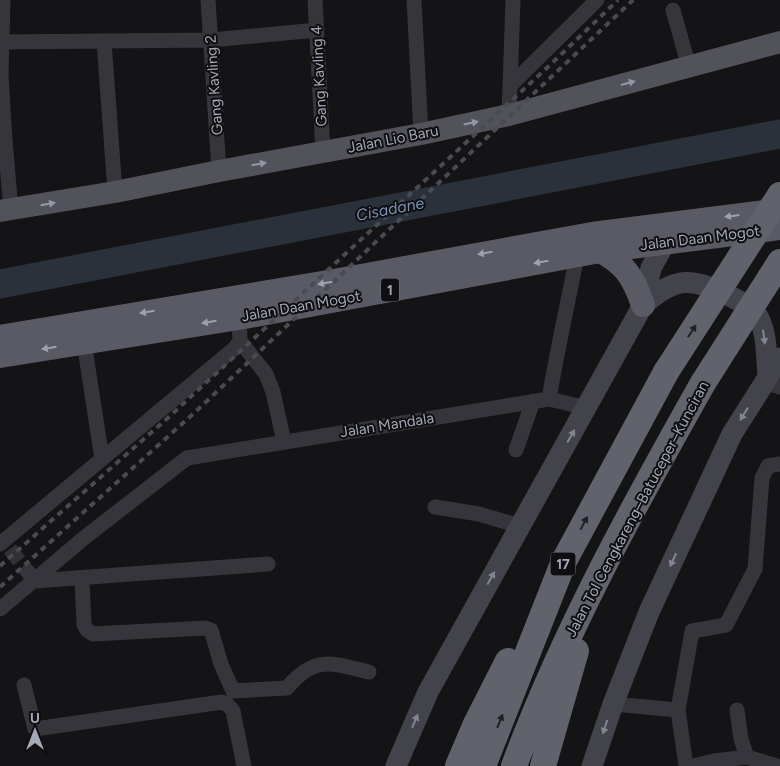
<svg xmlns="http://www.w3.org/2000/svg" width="780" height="766" viewBox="0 0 780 766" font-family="Figtree,sans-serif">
<rect width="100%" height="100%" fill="#141416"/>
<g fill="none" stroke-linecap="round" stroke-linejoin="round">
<path stroke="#2a313a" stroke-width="29" d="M 0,284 L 780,134"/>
<path stroke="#313236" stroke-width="15" stroke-dasharray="15 8" stroke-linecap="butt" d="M 10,549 L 28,572"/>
<path stroke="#35353b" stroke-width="15" d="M 3,0 L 1,76 L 5,140 L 11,210
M 208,0 L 219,171
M 315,0 L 323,152
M 414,0 L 421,134
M 673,10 L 689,67
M 104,41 L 115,192
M 0,42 L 211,40 L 317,30
M 510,86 L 597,0
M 509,115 L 513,0
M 240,341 L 266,374 L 273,392 L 284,442
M 84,342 L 102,459
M 764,382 L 780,387
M 549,399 C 557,351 568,303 577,255
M 516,450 L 533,401
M 435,507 L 479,514 L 520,526
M 0,544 L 235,348 L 240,341 L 239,318
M 28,572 L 35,581 L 268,564
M 82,578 L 84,625 L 87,630 L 93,634 L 205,628 L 211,630 L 221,664 L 233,691 L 287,688 C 314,655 332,663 369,672
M 0,609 L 84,538 L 187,458 L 549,399 L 587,408
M 24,685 L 35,729 L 222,702 L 228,705 L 233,711 L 244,766
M 613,704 L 678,710 L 692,631 L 726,625 L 755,569 L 762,478 L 768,466 L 780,464
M 678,710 L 686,766
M 737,710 L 741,739 L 747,757
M 693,766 L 714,761 L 747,757 L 777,766"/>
<path stroke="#43444b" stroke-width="21" d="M 643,305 C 677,275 691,278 730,296 C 738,301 749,304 755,312 C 768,329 766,356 768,376
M 396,766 L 428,692 L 643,305 L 651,268 L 665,243
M 592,766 L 613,704 L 649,612 L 732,434 L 780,358"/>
<path stroke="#51525a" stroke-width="22" d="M 0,211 L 115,192 L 219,171 L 421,134 L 509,115 L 780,42"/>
<path stroke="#595a63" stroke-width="24" d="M 600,251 C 626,264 634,279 643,305
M 0,337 L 328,282 L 592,234 L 780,210
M 0,356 L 239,318 L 600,251 L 780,228"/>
<path stroke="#61636c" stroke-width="26" d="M 458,766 L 475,726 L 508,661
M 483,766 L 564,561 L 666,372
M 514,766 C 564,632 633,507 703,383
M 543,766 L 576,651"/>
<path stroke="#4a4b52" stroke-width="4" stroke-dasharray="6 5" stroke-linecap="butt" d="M 0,566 L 171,415 L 550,65 L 618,0
M 0,587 L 192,415 L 633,0"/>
<path stroke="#61636c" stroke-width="26" d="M 666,372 L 780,195
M 703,383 L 780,262"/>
</g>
<defs><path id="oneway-solid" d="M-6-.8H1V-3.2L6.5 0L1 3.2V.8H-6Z" transform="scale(1.25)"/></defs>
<g fill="#9498a4">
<use href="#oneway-solid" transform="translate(628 83) rotate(-15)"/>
<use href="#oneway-solid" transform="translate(471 123) rotate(-12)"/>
<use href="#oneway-solid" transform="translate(259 164) rotate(-10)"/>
<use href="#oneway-solid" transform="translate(48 204) rotate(-10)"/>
</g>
<g fill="#9da1af">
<use href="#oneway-solid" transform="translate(732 216) rotate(173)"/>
<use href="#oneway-solid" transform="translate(485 253) rotate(170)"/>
<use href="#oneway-solid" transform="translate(541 262) rotate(170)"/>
<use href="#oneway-solid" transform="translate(325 283) rotate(170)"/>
<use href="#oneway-solid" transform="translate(147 312) rotate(171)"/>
<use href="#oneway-solid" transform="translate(209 322) rotate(171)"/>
<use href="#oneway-solid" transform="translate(49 348) rotate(171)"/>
</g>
<g fill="#1f2023">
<use href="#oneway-solid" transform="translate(692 331) rotate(-57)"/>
<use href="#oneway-solid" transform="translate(584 523) rotate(-62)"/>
<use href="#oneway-solid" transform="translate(500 721) rotate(-68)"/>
</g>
<g fill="#838691">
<use href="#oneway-solid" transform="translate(764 337) rotate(82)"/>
<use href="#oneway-solid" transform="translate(744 414) rotate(122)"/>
<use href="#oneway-solid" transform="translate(571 436) rotate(-60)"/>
<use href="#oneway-solid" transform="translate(673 560) rotate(115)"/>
<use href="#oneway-solid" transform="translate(491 578) rotate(-61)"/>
<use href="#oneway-solid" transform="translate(415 721) rotate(-67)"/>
<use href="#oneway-solid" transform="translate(605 727) rotate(108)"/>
</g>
<g text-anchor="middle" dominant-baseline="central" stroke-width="4" stroke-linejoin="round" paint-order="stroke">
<g fill="#0f0f11" stroke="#787b85" stroke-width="1">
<rect x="381" y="278.5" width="18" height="23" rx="4"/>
<rect x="550.5" y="552.5" width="25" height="23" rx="4"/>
</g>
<g font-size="14" font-weight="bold" fill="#a5a9b7">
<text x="390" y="290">1</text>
<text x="563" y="564">17</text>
</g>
<g font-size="15" fill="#a5a9b7" stroke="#0f0f11">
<text transform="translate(319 76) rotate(-93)">Gang Kavling 4</text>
<text transform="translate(214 85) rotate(-94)">Gang Kavling 2</text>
<text transform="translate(393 139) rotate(-11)">Jalan Lio Baru</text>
<text transform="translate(700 238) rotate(-7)">Jalan Daan Mogot</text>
<text transform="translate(301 306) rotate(-10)">Jalan Daan Mogot</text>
<text transform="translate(387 425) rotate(-9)">Jalan Mandala</text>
<text transform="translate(637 509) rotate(-62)">Jalan Tol Cengkareng–Batuceper–Kunciran</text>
</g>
<g font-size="16" font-style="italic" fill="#7a92b4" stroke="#0f0f11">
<text transform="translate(390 209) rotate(-11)">Cisadane</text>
</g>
</g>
<g transform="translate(35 731)" stroke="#0f0f11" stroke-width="4" paint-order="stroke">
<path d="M0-4L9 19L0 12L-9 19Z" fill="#a5a9b7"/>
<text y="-8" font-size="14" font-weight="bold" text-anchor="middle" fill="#a5a9b7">U</text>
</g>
</svg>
